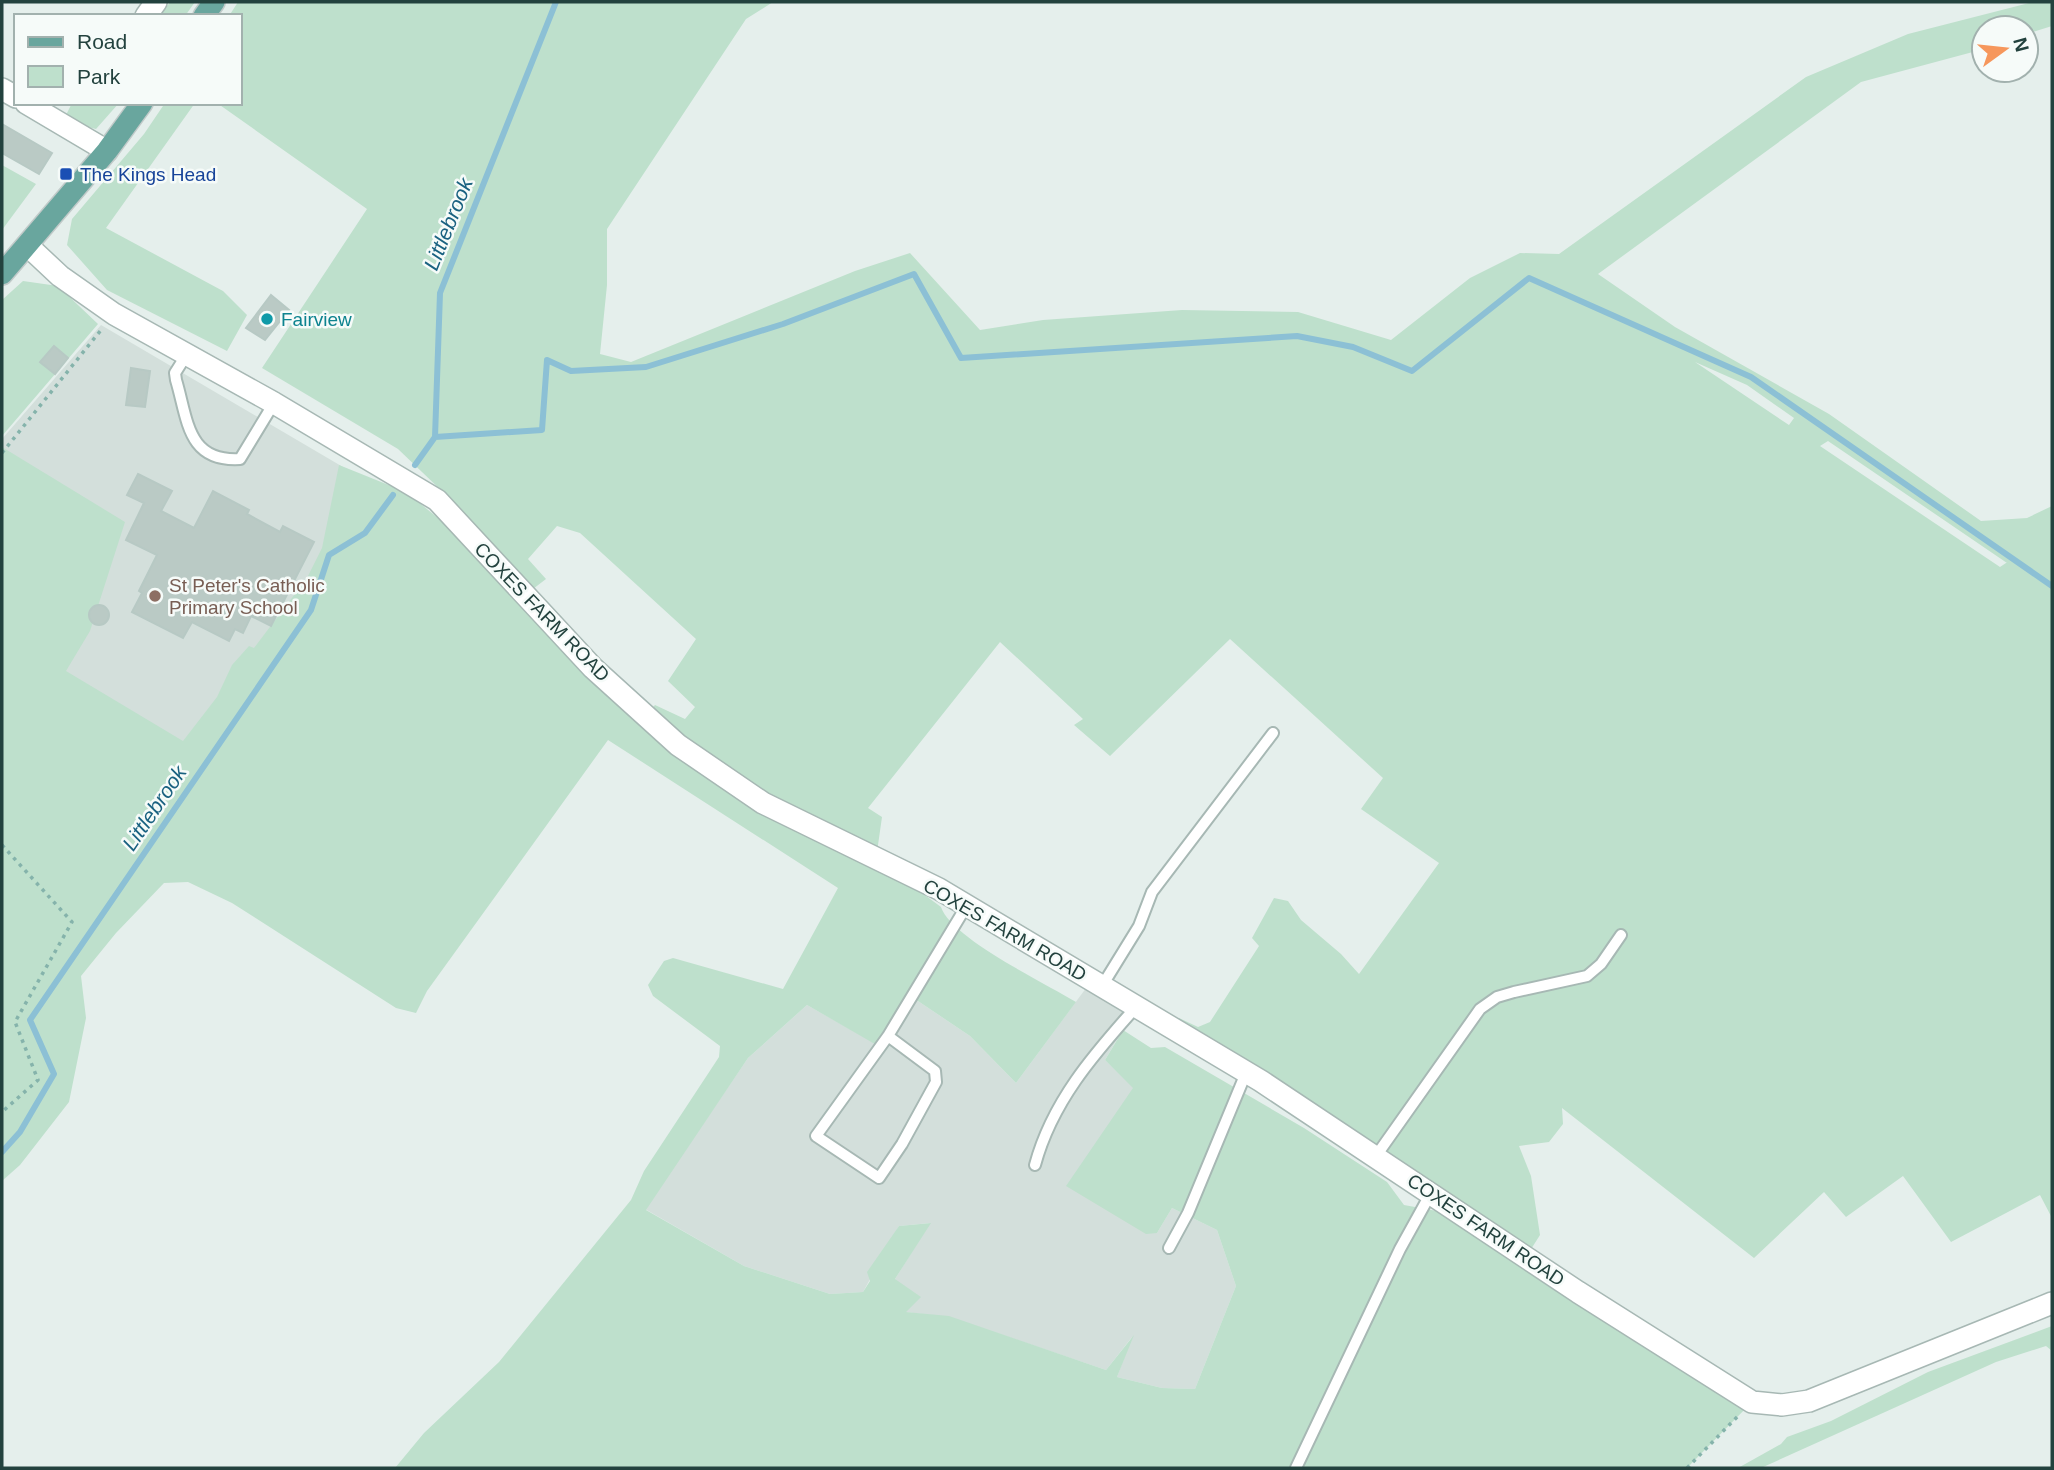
<svg xmlns="http://www.w3.org/2000/svg" width="2054" height="1470" viewBox="0 0 2054 1470" font-family="Arial,sans-serif">
<rect width="100%" height="100%" fill="#e5efec"/>
<path fill="#d3dfdb" d="M 101,325 L 377,487 L 190,754 L 2,740 L 2,439 Z
M 1092,980 L 1136,1007 L 1105,1060 L 1133,1087 L 1157,1233 L 1172,1208 L 1217,1230 L 1236,1286 L 1195,1389 L 1162,1388 L 1117,1377 L 1132,1337 L 1106,1370 L 949,1317 L 905,1312 L 895,1279 L 930,1223 L 899,1226 L 863,1292 L 830,1294 L 744,1266 L 645,1209 L 748,1058 L 807,1005 L 880,1046 L 912,997 L 970,1036 L 1016,1083 Z"/>
<path fill="#bee0cc" fill-rule="evenodd" d="M 170,2 L 195,2 L 185,16 L 160,16 Z
M 238,2 L 773,2 L 746,19 L 607,229 L 607,285 L 600,354 L 631,362 L 855,271 L 910,253 L 980,330 L 1043,320 L 1182,310 L 1298,312 L 1391,340 L 1470,278 L 1520,253 L 1559,254 L 1806,77 L 1908,34 L 2033,2 L 2052,2 L 2052,26 L 2026,34 L 2026,28 L 1984,28 L 1984,49 L 1861,82 L 1598,274 L 1675,327 L 1829,414 L 1981,521 L 2027,518 L 2052,506 L 2052,1218 L 2040,1195 L 1951,1242 L 1903,1176 L 1846,1217 L 1824,1192 L 1754,1258 L 1562,1108 L 1563,1124 L 1549,1142 L 1519,1146 L 1531,1176 L 1540,1235 L 1526,1257 L 1752,1402 L 1687,1468 L 395,1468 L 424,1433 L 499,1362 L 631,1200 L 644,1171 L 719,1057 L 720,1046 L 653,996 L 648,985 L 664,961 L 673,958 L 783,989 L 838,888 L 608,740 L 427,991 L 416,1013 L 396,1008 L 232,903 L 188,882 L 164,883 L 116,933 L 81,976 L 86,1018 L 69,1102 L 20,1165 L 2,1181 L 2,447 L 125,522 L 90,631 L 66,671 L 183,741 L 217,697 L 232,665 L 249,646 L 254,648 L 307,578 L 322,548 L 339,465 L 406,492 L 492,562 L 646,715 L 655,705 L 685,719 L 695,707 L 668,681 L 696,639 L 580,533 L 557,526 L 528,559 L 546,579 L 529,592 L 446,495 L 398,449 L 262,368 L 367,209 L 217,103 L 240,103 L 240,16 L 229,16 ZM 1695,362 L 1747,385 L 1794,418 L 1789,425 ZM 1828,441 L 2007,563 L 2006,563 L 2000,567 L 1820,446 ZM 1230,639 L 1383,778 L 1361,809 L 1439,863 L 1359,974 L 1341,954 L 1301,920 L 1288,901 L 1274,898 L 1252,938 L 1259,946 L 1210,1022 L 1198,1027 L 1179,1018 L 1167,1018 L 1464,1216 L 1404,1205 L 1387,1182 L 1304,1128 L 1165,1047 L 1151,1048 L 1123,1030 L 1105,1060 L 1133,1088 L 1066,1186 L 1146,1234 L 1157,1233 L 1172,1208 L 1217,1230 L 1236,1286 L 1195,1389 L 1162,1388 L 1117,1377 L 1134,1335 L 1106,1370 L 949,1316 L 906,1312 L 921,1297 L 895,1279 L 931,1223 L 899,1226 L 867,1272 L 870,1281 L 863,1292 L 830,1294 L 744,1266 L 646,1210 L 748,1058 L 807,1005 L 880,1047 L 912,997 L 970,1036 L 1016,1083 L 1076,1002 C 1045,983 951,938 941,907 L 876,859 L 882,817 L 868,808 L 1000,642 L 1083,719 L 1074,725 L 1110,756 Z
M 72,103 L 119,103 L 96,129 L 76,124 L 66,115 Z
M 165,103 L 195,103 L 106,228 L 223,291 L 247,315 L 227,351 L 107,290 L 67,245 L 72,219 L 144,134 Z
M 2,165 L 36,184 L 2,230 Z
M 23,281 L 58,286 L 98,324 L 2,436 L 2,300 Z
M 2052,1326 L 2052,1351 L 2046,1346 L 1996,1362 L 1761,1468 L 1738,1468 L 1781,1444 L 1787,1437 L 1831,1421 L 1928,1372 Z"/>
<g fill="none" stroke-linecap="round" stroke-linejoin="round">
<path stroke="#8cc0d5" stroke-width="6" d="M 435,437 L 542,430 L 547,360 L 571,371 L 646,367 L 783,324 L 914,274 L 961,358 L 1297,336 L 1353,347 L 1412,371 L 1529,278 L 1751,377 L 2052,586
M 415,465 L 435,437 L 440,293 L 556,2
M 2,1152 L 20,1132 L 54,1074 L 30,1020 L 311,610 L 329,555 L 365,533 L 393,495"/>
</g>
<path fill="#bacac5" stroke="#b7c9c4" stroke-width="2" d="M 2,124 L 52,153 L 39,174 L 2,153 Z
M 271,295 L 289,310 L 265,340 L 246,328 Z
M 54,346 L 68,358 L 55,374 L 40,362 Z
M 131,368 L 150,371 L 145,407 L 126,405 Z
M 138,474 L 172,491 L 161,511 L 194,528 L 213,491 L 249,510 L 247,514 L 280,532 L 283,526 L 314,542 L 271,626 L 251,616 L 243,633 L 235,629 L 229,641 L 192,622 L 183,638 L 132,612 L 142,593 L 139,591 L 157,555 L 126,540 L 144,503 L 127,495 Z
M89 615a10 10 0 1 1 20 0a10 10 0 1 1-20 0Z"/>
<g fill="none" stroke-linecap="round" stroke-linejoin="round">
<g stroke="#a7b8b4" stroke-width="14">
<path id="service" d="M 187,354 L 175,373 L 176,380 C 188,420 187,462 240,459 L 274,403
M 1102,986 L 1139,926 L 1152,892 L 1273,733
M 888,1036 L 816,1136 L 879,1178 L 902,1144 L 936,1082 L 935,1071 L 888,1036 L 967,905
M 1376,1156 L 1480,1009 L 1497,997 L 1514,992 L 1587,976 L 1601,964 L 1621,935
M 1035,1165 C 1052,1102 1093,1055 1136,1007
M 1169,1248 L 1188,1213 L 1246,1073
M 1296,1468 L 1400,1249 L 1431,1193"/>
</g>
<g stroke="#a7b8b4" stroke-width="24">
<path id="minor" d="M 146,16 L 156,2
M 2,89 L 16,97
M 26,103 L 107,151
M 28,246 L 60,276 L 114,314 L 274,403 L 437,500 L 593,668 L 678,745 L 763,803 L 939,889 L 1261,1081 L 1578,1292 L 1752,1402 L 1782,1405 L 1809,1401 L 2052,1303"/>
</g>
<g stroke="#c1cac9" stroke-width="24">
<path id="primary" d="M 204,16 L 214,2
M 2,274 L 107,151 L 142,103"/>
</g>
<path stroke="#85b3ab" stroke-width="3.5" stroke-dasharray="3.5 5" stroke-linecap="butt" d="M 2,453 L 101,330
M 2,845 L 72,922 L 15,1022 L 38,1080 L 2,1112
M 1687,1468 L 1738,1416"/>
<use href="#service" stroke="#fff" stroke-width="10"/>
<use href="#minor" stroke="#fff" stroke-width="21"/>
<use href="#primary" stroke="#69a69e" stroke-width="21"/>
</g>
<rect fill="#1a4fb4" stroke="#f6fbf9" stroke-width="2.5" x="59" y="167" width="14" height="14" rx="3.5"/>
<circle fill="#0f9aa8" stroke="#f6fbf9" stroke-width="2.5" cx="267" cy="319" r="7"/>
<circle fill="#8d6e63" stroke="#f6fbf9" stroke-width="2.5" cx="155" cy="596" r="7"/>
<g text-anchor="middle" dominant-baseline="central" stroke-width="5" stroke-linejoin="round" paint-order="stroke">
<g font-size="19" fill="#164399" stroke="#f6fbf9" text-anchor="start">
<text x="80" y="174">The Kings Head</text>
</g>
<g font-size="19" fill="#0d838f" stroke="#f6fbf9" text-anchor="start">
<text x="281" y="319">Fairview</text>
</g>
<g font-size="19" fill="#785e54" stroke="#f6fbf9" text-anchor="start">
<text x="169" y="585">St Peter's Catholic<tspan x="169" dy="22">Primary School</tspan></text>
</g>
<g font-size="19" fill="#23423e" stroke="#f6fbf9">
<text transform="translate(542 612) rotate(46)">COXES FARM ROAD</text>
<text transform="translate(1005 930) rotate(30)">COXES FARM ROAD</text>
<text transform="translate(1486 1230) rotate(34)">COXES FARM ROAD</text>
</g>
<g font-size="21" font-style="italic" fill="#1a6281" stroke="#f6fbf9">
<text transform="translate(448 224) rotate(-68)">Littlebrook</text>
<text transform="translate(154 808) rotate(-56)">Littlebrook</text>
</g>
</g>
<rect width="2054" height="1470" fill="none" stroke="#23423e" stroke-width="7"/>
<rect x="14" y="14" width="228" height="91" fill="#f6fbf9" stroke="#a2b1ae" stroke-width="2"/>
<rect x="28" y="37" width="35" height="10" fill="#69a69e" stroke="#a2b1ae" stroke-width="2"/>
<text x="77" y="49" font-size="21" fill="#23423e">Road</text>
<rect x="28" y="66" width="35" height="21" fill="#bee0cc" stroke="#a2b1ae" stroke-width="2"/>
<text x="77" y="84" font-size="21" fill="#23423e">Park</text>
<g transform="translate(2005 49) rotate(75)"><circle r="33" fill="#f6fbf9" stroke="#a2b1ae" stroke-width="2"/>
<path d="M0-5L12 26L0 18L-12 26Z" fill="#f6975c"/>
<text y="-10" font-size="19" font-weight="bold" text-anchor="middle" fill="#23423e">N</text>
</g>
</svg>
